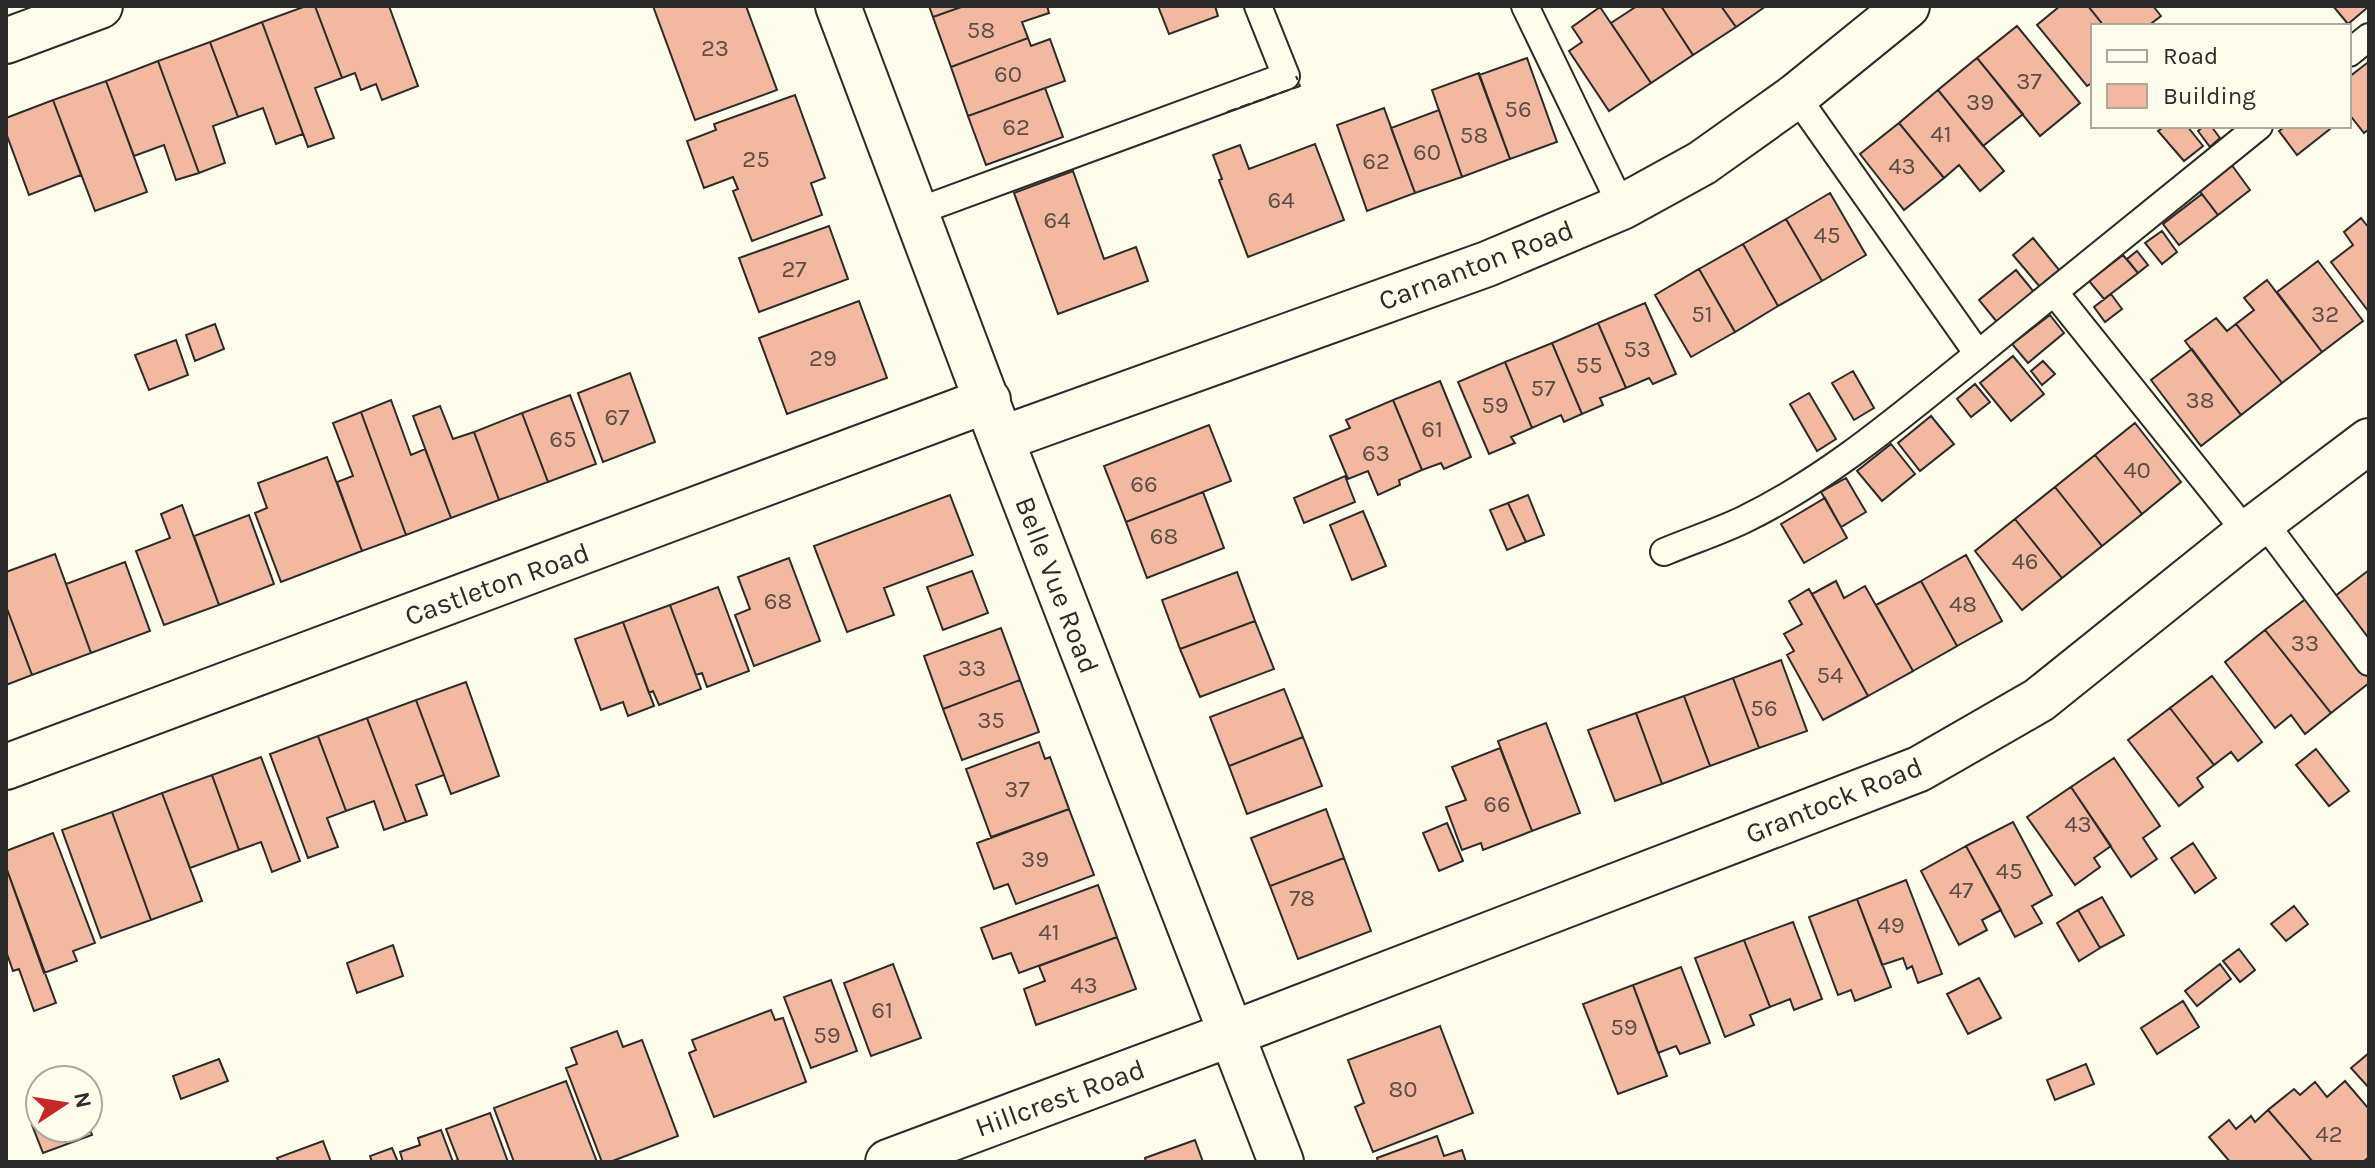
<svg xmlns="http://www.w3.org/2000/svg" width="2375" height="1168" viewBox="0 0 2375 1168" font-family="Karla,sans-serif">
<rect width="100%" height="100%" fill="#fdfbea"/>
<path fill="#f2b8a0" stroke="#2b2b2b" stroke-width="2" d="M 306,6 L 315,6 L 342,78 L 315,88 L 334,138 L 308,147 L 262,22 Z
M 315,6 L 389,6 L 418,86 L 382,100 L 376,84 L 361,90 L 355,73 L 342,78 Z
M 653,6 L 746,6 L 777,90 L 695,120 Z
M 929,6 L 964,6 L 933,17 Z
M 964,6 L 1047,6 L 1049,13 L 1022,22 L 1028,38 L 951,67 L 933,17 Z
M 1158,6 L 1215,6 L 1218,16 L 1169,34 Z
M 1637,6 L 1661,6 L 1693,55 L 1651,83 L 1611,23 Z
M 1661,6 L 1721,6 L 1736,27 L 1693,55 Z
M 1721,6 L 1766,6 L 1736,27 Z
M 2060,6 L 2088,6 L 2104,26 L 2093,26 L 2093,85 L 2092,83 L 2087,86 L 2037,25 Z
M 2088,6 L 2153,6 L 2161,16 L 2148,26 L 2104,26 Z
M 2333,6 L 2365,6 L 2367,8 L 2348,24 Z
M 1600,7 L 1651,83 L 1609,111 L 1569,51 L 1582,42 L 1572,27 Z
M 262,22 L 303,134 L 276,144 L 263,108 L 238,117 L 210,42 Z
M 2017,26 L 2080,103 L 2040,136 L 1977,58 Z
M 1028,38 L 1031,46 L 1050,39 L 1065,81 L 968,116 L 951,67 Z
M 210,42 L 238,117 L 213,126 L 225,163 L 199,173 L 158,61 Z
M 1527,58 L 1557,142 L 1510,159 L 1479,75 Z
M 1977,58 L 2023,114 L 1983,146 L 1938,90 Z
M 158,61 L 199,173 L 176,180 L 164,145 L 134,156 L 106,81 Z
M 2367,63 L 2369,65 L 2369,129 L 2364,133 L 2349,114 L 2349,77 Z
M 1479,73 L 1510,159 L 1462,177 L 1432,90 Z
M 106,81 L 147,192 L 95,211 L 53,100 Z
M 1045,88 L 1063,137 L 986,165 L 968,116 Z
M 1938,90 L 2004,171 L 1980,191 L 1959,165 L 1944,178 L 1899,123 Z
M 795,95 L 825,178 L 811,183 L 822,215 L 752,241 L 733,191 L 738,189 L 733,177 L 704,188 L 687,141 L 716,130 L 714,124 Z
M 53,100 L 81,175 L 29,195 L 6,133 L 6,118 Z
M 1384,108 L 1415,193 L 1367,211 L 1337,125 Z
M 1439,110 L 1462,177 L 1415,193 L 1391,128 Z
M 1899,123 L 1944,178 L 1904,210 L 1860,154 Z
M 2165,126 L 2187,126 L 2203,146 L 2184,161 L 2158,131 Z
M 2204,126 L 2211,126 L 2220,138 L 2210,147 L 2198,131 Z
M 2286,126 L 2328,126 L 2330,129 L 2297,155 L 2279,131 Z
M 1315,144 L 1344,220 L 1248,257 L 1219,180 L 1222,179 L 1213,155 L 1240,145 L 1249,169 Z
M 2231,164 L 2250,190 L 2218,215 L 2198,189 Z
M 1073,171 L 1104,259 L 1136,247 L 1148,281 L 1058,314 L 1014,193 Z
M 1830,193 L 1866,255 L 1822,281 L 1786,219 Z
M 2202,194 L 2218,215 L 2179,245 L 2163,224 Z
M 2361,218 L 2369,228 L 2369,312 L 2331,262 L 2353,245 L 2344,232 Z
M 1786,219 L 1822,281 L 1778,306 L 1743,244 Z
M 829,226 L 848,279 L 759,312 L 739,258 Z
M 2162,231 L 2177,252 L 2162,264 L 2145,243 Z
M 2033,238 L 2060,271 L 2040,287 L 2013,255 Z
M 1743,244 L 1778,306 L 1735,332 L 1699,269 Z
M 2137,251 L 2148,265 L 2138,273 L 2127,259 Z
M 2123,255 L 2138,273 L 2104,299 L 2089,281 Z
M 2318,261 L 2363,321 L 2322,352 L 2277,292 Z
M 1699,269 L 1735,332 L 1691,357 L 1655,295 Z
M 2016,270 L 2034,292 L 1997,322 L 1979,300 Z
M 2267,280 L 2322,352 L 2282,383 L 2236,324 L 2254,310 L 2244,298 Z
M 2111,294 L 2122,309 L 2105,322 L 2094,307 Z
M 859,301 L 887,378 L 787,414 L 759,338 Z
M 1645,303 L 1676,374 L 1653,384 L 1649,378 L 1626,388 L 1598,323 Z
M 2050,315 L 2064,333 L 2028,363 L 2012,344 Z
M 2216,318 L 2227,331 L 2236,324 L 2282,383 L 2241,415 L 2185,341 Z
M 1598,323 L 1626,388 L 1600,398 L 1603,405 L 1582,414 L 1552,343 Z
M 215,324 L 224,349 L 195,361 L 186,335 Z
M 176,340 L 188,375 L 149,390 L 135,355 Z
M 1552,343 L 1582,414 L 1564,422 L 1561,415 L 1532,428 L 1505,362 Z
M 2192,349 L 2241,415 L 2201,446 L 2151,380 Z
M 2013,356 L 2044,394 L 2011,421 L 1980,383 Z
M 2043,361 L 2055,374 L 2042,385 L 2031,371 Z
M 1505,362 L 1532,428 L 1511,437 L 1515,443 L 1489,454 L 1458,382 Z
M 1853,371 L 1874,408 L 1854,420 L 1832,383 Z
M 630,373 L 655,442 L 603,462 L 578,393 Z
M 1440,381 L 1471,457 L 1444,469 L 1441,463 L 1422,470 L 1393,400 Z
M 1975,384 L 1990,402 L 1971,417 L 1957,399 Z
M 1809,393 L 1836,439 L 1817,451 L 1790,404 Z
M 570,395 L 596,464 L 548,482 L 522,413 Z
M 391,400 L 411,455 L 425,449 L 451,518 L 406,535 L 361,412 Z
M 1393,400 L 1422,470 L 1399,480 L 1400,485 L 1378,495 L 1368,471 L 1348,479 L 1330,436 L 1350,428 L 1346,420 Z
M 440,406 L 453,439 L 474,432 L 499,500 L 451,518 L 413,416 Z
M 361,412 L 406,535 L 362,551 L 337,482 L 353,476 L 333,423 Z
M 522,413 L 548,482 L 499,500 L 474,432 Z
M 1931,416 L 1954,444 L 1920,471 L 1898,443 Z
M 2135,423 L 2181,482 L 2142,514 L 2095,455 Z
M 1209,425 L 1231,481 L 1126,522 L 1104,466 Z
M 1891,444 L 1915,474 L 1882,501 L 1857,471 Z
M 2095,455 L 2142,514 L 2102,546 L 2055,487 Z
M 327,457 L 362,551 L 281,582 L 255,513 L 267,508 L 258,483 Z
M 1345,476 L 1355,502 L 1304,523 L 1294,498 Z
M 1846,478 L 1866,512 L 1841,527 L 1821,492 Z
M 2055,487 L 2102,546 L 2062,578 L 2015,519 Z
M 1203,492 L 1224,548 L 1147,578 L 1126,522 Z
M 950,495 L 973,555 L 884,588 L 894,615 L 847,632 L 814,546 Z
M 1528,495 L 1544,535 L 1526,542 L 1508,503 Z
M 1825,498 L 1847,538 L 1804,563 L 1781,524 Z
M 1508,503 L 1526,542 L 1507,550 L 1490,510 Z
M 182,505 L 219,605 L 164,625 L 136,551 L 170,538 L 161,514 Z
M 1363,511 L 1386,566 L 1352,580 L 1330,525 Z
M 249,515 L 274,584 L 219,605 L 194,536 Z
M 2015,519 L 2062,578 L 2022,610 L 1975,551 Z
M 55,554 L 91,653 L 32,675 L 6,606 L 6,572 Z
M 1966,555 L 2002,621 L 1957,646 L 1921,581 Z
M 789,558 L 820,641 L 754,666 L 735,615 L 750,609 L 738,577 Z
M 125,562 L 150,631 L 91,653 L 66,584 Z
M 2369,570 L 2369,651 L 2330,600 Z
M 972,571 L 988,613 L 943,630 L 927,587 Z
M 1237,572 L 1255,621 L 1180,649 L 1162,600 Z
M 1836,581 L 1844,598 L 1865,586 L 1913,671 L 1868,696 L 1812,594 Z
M 1921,581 L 1957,646 L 1913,671 L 1876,605 Z
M 718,587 L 749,671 L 707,687 L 702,673 L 696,675 L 670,605 Z
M 1809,589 L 1868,696 L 1823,720 L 1787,655 L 1794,651 L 1784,634 L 1802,624 L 1789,601 Z
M 2307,598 L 2369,678 L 2369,683 L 2331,713 L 2265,630 Z
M 670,605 L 701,689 L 659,705 L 653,691 L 649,693 L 623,622 Z
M 6,606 L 32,675 L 6,685 Z
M 1255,621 L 1274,669 L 1200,697 L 1180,649 Z
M 623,622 L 654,706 L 628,716 L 623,702 L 601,710 L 575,639 Z
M 1001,628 L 1020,680 L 943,709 L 924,656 Z
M 2265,630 L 2331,713 L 2305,734 L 2291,715 L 2275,728 L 2225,662 Z
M 1781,660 L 1807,731 L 1759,748 L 1733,678 Z
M 2212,676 L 2262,742 L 2238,761 L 2231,752 L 2214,765 L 2170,708 Z
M 1733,678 L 1759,748 L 1710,766 L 1684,696 Z
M 1020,680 L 1039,732 L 962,760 L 943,709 Z
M 466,682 L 499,776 L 451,794 L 416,700 Z
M 1284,689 L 1303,737 L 1229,766 L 1210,717 Z
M 1684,696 L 1710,766 L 1662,784 L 1636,713 Z
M 416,700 L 444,775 L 416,785 L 427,815 L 406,822 L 367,718 Z
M 2170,708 L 2214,765 L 2197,778 L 2203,787 L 2179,806 L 2128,740 Z
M 1636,713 L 1662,784 L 1615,801 L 1588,730 Z
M 367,718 L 406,822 L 384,830 L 374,801 L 346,811 L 318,736 Z
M 1546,723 L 1580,813 L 1532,831 L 1498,741 Z
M 318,736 L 346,811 L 327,818 L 338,847 L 308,858 L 270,754 Z
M 1303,737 L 1322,786 L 1247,814 L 1229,766 Z
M 1039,742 L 1045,759 L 1050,757 L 1069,809 L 991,837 L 966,769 Z
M 1500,748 L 1532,831 L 1483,850 L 1481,843 L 1462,850 L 1446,807 L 1466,800 L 1452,767 Z
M 2316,749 L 2349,791 L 2329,806 L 2296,765 Z
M 261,757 L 300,861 L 272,872 L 261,842 L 239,850 L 212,775 Z
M 2114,758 L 2160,826 L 2143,838 L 2157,859 L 2131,877 L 2071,787 Z
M 212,775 L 239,850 L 190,868 L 162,793 Z
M 2071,787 L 2111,846 L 2094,858 L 2100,867 L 2075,885 L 2027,817 Z
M 162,793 L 202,901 L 151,920 L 112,812 Z
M 1069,809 L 1094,875 L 1016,904 L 1008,884 L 994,889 L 977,843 Z
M 1326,809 L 1344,858 L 1270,886 L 1251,838 Z
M 112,812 L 151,920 L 101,938 L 62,830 Z
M 2013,822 L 2052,895 L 2032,906 L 2042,923 L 2015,937 L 1966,846 Z
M 1447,823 L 1463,861 L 1439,871 L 1423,833 Z
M 53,833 L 95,943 L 73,951 L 77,961 L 44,973 L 6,867 L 6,851 Z
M 2193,843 L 2216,878 L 2195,893 L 2171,858 Z
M 1966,846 L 2001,910 L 1982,920 L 1987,930 L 1959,945 L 1921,871 Z
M 1344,858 L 1371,931 L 1298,959 L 1270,886 Z
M 6,867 L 56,1003 L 34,1011 L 19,969 L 13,971 L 6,951 Z
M 1906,880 L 1942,974 L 1918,983 L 1912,966 L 1907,969 L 1903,958 L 1882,965 L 1857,899 Z
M 1098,885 L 1117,937 L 1019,973 L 1011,953 L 993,959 L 981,928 Z
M 2102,897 L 2124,935 L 2100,948 L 2078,910 Z
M 1857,899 L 1891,987 L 1855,1001 L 1851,990 L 1838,995 L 1809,917 Z
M 2294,906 L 2308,924 L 2286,941 L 2271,924 Z
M 2078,910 L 2100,948 L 2079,961 L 2057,923 Z
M 1793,922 L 1822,999 L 1794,1010 L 1790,999 L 1770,1007 L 1744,940 Z
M 1117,937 L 1136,989 L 1036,1025 L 1024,989 L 1045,981 L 1039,966 Z
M 1744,940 L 1770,1007 L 1750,1015 L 1754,1025 L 1725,1037 L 1695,958 Z
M 393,945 L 403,976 L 357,993 L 347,963 Z
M 2239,949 L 2255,970 L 2240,982 L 2223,961 Z
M 893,964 L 921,1038 L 871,1056 L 844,983 Z
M 2220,964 L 2231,979 L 2197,1006 L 2185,991 Z
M 1681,967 L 1710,1043 L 1680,1054 L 1676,1046 L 1658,1053 L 1633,985 Z
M 1979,978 L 2001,1018 L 1968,1034 L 1947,994 Z
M 831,980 L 857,1051 L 811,1068 L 784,997 Z
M 1633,985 L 1667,1076 L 1618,1094 L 1583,1004 Z
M 2183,1001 L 2199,1027 L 2157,1054 L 2141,1028 Z
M 771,1010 L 775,1020 L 783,1018 L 806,1082 L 714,1117 L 689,1053 L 696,1050 L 692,1040 Z
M 1440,1026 L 1473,1113 L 1373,1152 L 1355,1107 L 1364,1103 L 1348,1060 Z
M 617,1031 L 623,1047 L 642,1040 L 678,1136 L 610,1162 L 602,1162 L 566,1068 L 577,1064 L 571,1048 Z
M 2369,1053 L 2369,1088 L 2351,1068 Z
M 219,1059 L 228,1081 L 181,1099 L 173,1076 Z
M 2086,1064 L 2094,1084 L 2055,1100 L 2047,1080 Z
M 566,1081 L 597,1162 L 514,1162 L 494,1108 Z
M 2345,1081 L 2369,1109 L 2369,1157 L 2363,1162 L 2313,1162 L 2268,1110 L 2294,1089 L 2300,1095 L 2315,1082 L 2327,1097 Z
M 2268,1110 L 2313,1162 L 2230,1162 L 2209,1137 L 2229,1120 L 2236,1129 L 2251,1116 L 2255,1122 Z
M 490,1113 L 508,1162 L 453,1162 L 458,1160 L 446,1129 Z
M 40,1122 L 40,1128 L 88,1128 L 88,1125 L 92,1135 L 43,1153 L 32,1125 Z
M 441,1130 L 453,1162 L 403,1162 L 400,1152 L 420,1145 L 418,1138 Z
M 1437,1136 L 1444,1156 L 1462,1150 L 1466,1162 L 1378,1162 L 1377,1158 Z
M 1195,1140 L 1203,1162 L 1146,1162 L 1145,1158 Z
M 323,1141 L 331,1162 L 279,1162 L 277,1158 Z
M 392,1148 L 398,1162 L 372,1162 L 370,1156 Z"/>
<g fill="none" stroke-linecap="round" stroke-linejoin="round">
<g stroke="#2b2b2b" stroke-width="30">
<path id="lane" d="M 1525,6 L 1622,207
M 2349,53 L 2369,37
M 1796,96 L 1978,354 L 2054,292 L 2247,533
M 916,212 L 1286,76 L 1258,6
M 2054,292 L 2259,126
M 2263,521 L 2369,662
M 1664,552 C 1690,541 1718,532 1743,520 C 1830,478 1903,414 1978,354"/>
</g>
<g stroke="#2b2b2b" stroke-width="48">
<path id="street" d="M 838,6 L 1001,439 L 1281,1162
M 6,41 L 100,6
M 1001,439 L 1487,264 L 1622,207 L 1702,163 L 1796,96 L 1907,6
M 6,767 L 988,400
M 888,1162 L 1231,1034 L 1919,769 L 2039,700 L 2247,533 L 2369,441"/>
</g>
<use href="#lane" stroke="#fdfbea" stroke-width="26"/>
<use href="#street" stroke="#fdfbea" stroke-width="44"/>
<path stroke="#2b2b2b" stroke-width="2" stroke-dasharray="10 4" stroke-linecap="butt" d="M 1227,112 L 1300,86 L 1296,76"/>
</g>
<g text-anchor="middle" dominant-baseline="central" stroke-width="6" stroke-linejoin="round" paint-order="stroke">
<g font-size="24" fill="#5d4e48">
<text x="981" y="30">58</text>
<text x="715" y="48">23</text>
<text x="1008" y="74">60</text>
<text x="2029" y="81">37</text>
<text x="1980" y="102">39</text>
<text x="1518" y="109">56</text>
<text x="1016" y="127">62</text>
<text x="1941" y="134">41</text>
<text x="1474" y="135">58</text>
<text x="1427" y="152">60</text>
<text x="756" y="159">25</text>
<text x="1376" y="161">62</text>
<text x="1902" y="166">43</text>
<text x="1281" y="200">64</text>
<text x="1057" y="220">64</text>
<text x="1827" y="235">45</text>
<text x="794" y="269">27</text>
<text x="1702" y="314">51</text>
<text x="2325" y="314">32</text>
<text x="1637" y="349">53</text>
<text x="823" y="358">29</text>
<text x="1589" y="365">55</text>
<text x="1543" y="388">57</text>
<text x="2200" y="400">38</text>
<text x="1495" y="405">59</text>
<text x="617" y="417">67</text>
<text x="1432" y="429">61</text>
<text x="563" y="439">65</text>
<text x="1376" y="453">63</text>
<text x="2137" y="470">40</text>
<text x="1144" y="484">66</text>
<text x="1164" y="536">68</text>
<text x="2025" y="561">46</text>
<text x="778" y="601">68</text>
<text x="1963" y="604">48</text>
<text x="2305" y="643">33</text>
<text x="972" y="668">33</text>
<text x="1830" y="675">54</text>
<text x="1764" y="708">56</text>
<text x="991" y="720">35</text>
<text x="1017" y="789">37</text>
<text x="1497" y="804">66</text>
<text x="2078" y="824">43</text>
<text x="1035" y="859">39</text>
<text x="2009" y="871">45</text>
<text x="1961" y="890">47</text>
<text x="1302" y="898">78</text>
<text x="1891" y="925">49</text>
<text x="1049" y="932">41</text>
<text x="1084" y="985">43</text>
<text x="882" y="1010">61</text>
<text x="1624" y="1027">59</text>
<text x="827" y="1035">59</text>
<text x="1403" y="1089">80</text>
<text x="2329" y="1134">42</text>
</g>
<g font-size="28" fill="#2b2b2b" stroke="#fdfbea">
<text transform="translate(1476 265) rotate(-21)">Carnanton Road</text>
<text transform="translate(497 584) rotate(-20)">Castleton Road</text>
<text transform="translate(1057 585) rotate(69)">Belle Vue Road</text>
<text transform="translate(1834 800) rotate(-22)">Grantock Road</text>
<text transform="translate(1060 1098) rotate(-20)">Hillcrest Road</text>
</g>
</g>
<rect width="2375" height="1168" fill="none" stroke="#2b2b2b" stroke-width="16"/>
<rect x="2091" y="24" width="260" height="104" fill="#fdfbea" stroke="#a9a89e" stroke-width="2"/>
<rect x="2107" y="50" width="40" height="12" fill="#fdfbea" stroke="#a9a89e" stroke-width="2"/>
<text x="2163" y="64" font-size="24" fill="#2b2b2b">Road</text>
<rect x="2107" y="84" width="40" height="24" fill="#f2b8a0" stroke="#a9a89e" stroke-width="2"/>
<text x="2163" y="104" font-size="24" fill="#2b2b2b">Building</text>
<g transform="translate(64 1104) rotate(78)"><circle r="38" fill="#fdfbea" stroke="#a9a89e" stroke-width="2"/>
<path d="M0-6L14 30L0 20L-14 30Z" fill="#c62828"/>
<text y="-12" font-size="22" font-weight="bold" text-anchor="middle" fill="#2b2b2b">N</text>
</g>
</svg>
